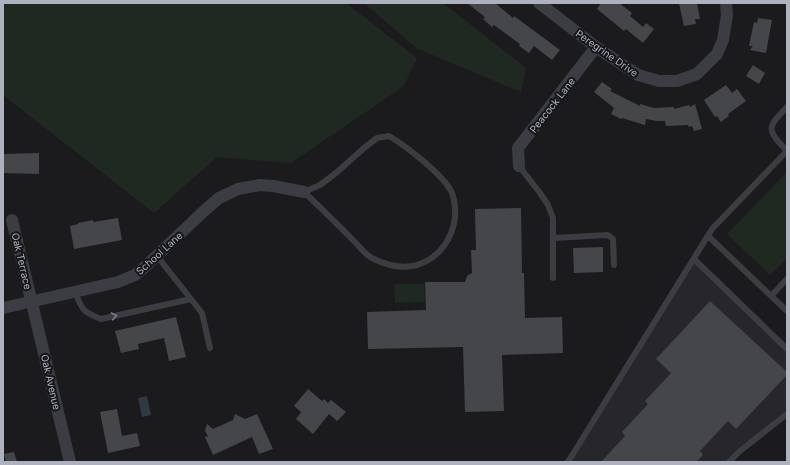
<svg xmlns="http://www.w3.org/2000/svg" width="790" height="465" viewBox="0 0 790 465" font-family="Inter,sans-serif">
<rect width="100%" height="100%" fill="#1b1b1d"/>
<path fill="#27272b" d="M 694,259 L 787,349 L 787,414 L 729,462 L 568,462 Z"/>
<path fill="#202921" d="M 3,3 L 346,3 L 417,58 L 404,86 L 291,163 L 217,157 L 154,213 L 3,95 Z
M 364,3 L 443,3 L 526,68 L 521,92 L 416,48 Z
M 787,172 L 787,258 L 770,275 L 727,234 Z
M 394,284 L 424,284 L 425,302 L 395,303 Z"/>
<path fill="#2f3a43" d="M 147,396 L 151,415 L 142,417 L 138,398 Z"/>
<path fill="#45464a" d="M 467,3 L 495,3 L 513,18 L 514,16 L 560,50 L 552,60 L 534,46 L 529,53 L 519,46 L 520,44 L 494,25 L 492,27 L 483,19 L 485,17 Z
M 601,3 L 619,3 L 632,13 L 630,16 L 643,27 L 646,23 L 654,29 L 643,43 L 626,29 L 624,31 L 597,9 Z
M 679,3 L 697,3 L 700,19 L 695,19 L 696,24 L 684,26 Z
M 758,18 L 772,20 L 766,53 L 750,50 L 753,46 L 749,46 L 754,22 L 757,23 Z
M 753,65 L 765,73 L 759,84 L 746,76 Z
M 602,82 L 612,89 L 610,91 L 640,106 L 640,104 L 654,108 L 674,107 L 674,109 L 689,105 L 690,107 L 695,104 L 702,129 L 694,131 L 692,126 L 689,127 L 688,125 L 666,126 L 665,121 L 657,121 L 646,119 L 645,125 L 622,118 L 621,119 L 611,114 L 614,108 L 594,92 Z
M 726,85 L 732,93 L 737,89 L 746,101 L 728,114 L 729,116 L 721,122 L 717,116 L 715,117 L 704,100 Z
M 39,153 L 39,174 L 3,173 L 3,154 Z
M 521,208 L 522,273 L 524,273 L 525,318 L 562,317 L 563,353 L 502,355 L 504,411 L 465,412 L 463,347 L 368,349 L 367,312 L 426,310 L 425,282 L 465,282 L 467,276 L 472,273 L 471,250 L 476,250 L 475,209 Z
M 118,218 L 122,240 L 74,249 L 70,226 L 78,224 L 78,223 L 93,220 L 93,222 Z
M 603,247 L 603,272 L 574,273 L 573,248 Z
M 710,301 L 787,372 L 787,375 L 736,429 L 728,421 L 700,451 L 703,455 L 696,462 L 601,462 L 625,436 L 622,432 L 648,404 L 645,401 L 671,373 L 656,359 Z
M 176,317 L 186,357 L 169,361 L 164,338 L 138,344 L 139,349 L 121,353 L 115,331 Z
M 308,389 L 322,401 L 324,399 L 328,403 L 331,400 L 346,412 L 337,421 L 329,414 L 313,434 L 296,419 L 301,412 L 294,406 Z
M 117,409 L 122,436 L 137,433 L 140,446 L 108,453 L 100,412 Z
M 235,414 L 245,419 L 257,414 L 273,449 L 259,454 L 252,437 L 213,455 L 205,437 L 208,436 L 205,431 L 207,424 L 213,429 L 233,420 Z
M 14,452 L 17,462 L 6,462 L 4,454 Z"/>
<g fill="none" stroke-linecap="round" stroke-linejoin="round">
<path stroke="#3b3d43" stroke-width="6" d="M 787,107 C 767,128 766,129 787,151
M 389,136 C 406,146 445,176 452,193 C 463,223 445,260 412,266 C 399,268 386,265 374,259 C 366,256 360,247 354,241 C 337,224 321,208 304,192 L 320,185 L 336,173 L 364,148 L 377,138 Z
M 519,166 L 540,193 L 548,205 L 553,218 L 553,278
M 708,236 L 787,311
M 553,238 L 608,235 L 613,239 L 614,265
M 157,256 L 202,313 L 210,348
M 694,259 L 787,349
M 75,292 C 82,310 83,312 101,319 L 191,299
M 771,296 L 787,279
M 568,462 L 712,229 L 787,151
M 729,462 L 740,451 L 787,414"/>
<path stroke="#3b3d43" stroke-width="12" d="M 539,3 L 596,47 L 638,75 L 659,81 L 677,81 L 697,74 L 717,54 L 723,40 L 727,15 L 726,3
M 519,166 L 518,148 L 596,47
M 12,220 L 70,462
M 3,308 L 118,282 L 135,275 L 146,266 L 204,211 L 219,198 L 238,189 L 260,185 L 273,186 L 304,192"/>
</g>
<defs><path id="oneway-chevron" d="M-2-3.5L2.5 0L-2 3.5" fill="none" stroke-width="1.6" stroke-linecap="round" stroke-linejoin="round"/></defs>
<use stroke="#7a7d87" href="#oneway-chevron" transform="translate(114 316) rotate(-12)"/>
<g text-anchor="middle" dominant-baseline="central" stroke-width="4" stroke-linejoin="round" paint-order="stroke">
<g font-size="10" fill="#adb2be" stroke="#161618">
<text transform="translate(607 53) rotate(35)">Peregrine Drive</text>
<text transform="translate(552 105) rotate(-52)">Peacock Lane</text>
<text transform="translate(159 253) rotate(-42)">School Lane</text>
<text transform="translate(22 261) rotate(77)">Oak Terrace</text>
<text transform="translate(51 382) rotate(77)">Oak Avenue</text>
</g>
</g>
<rect width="790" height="465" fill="none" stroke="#adb2be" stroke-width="8"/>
</svg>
